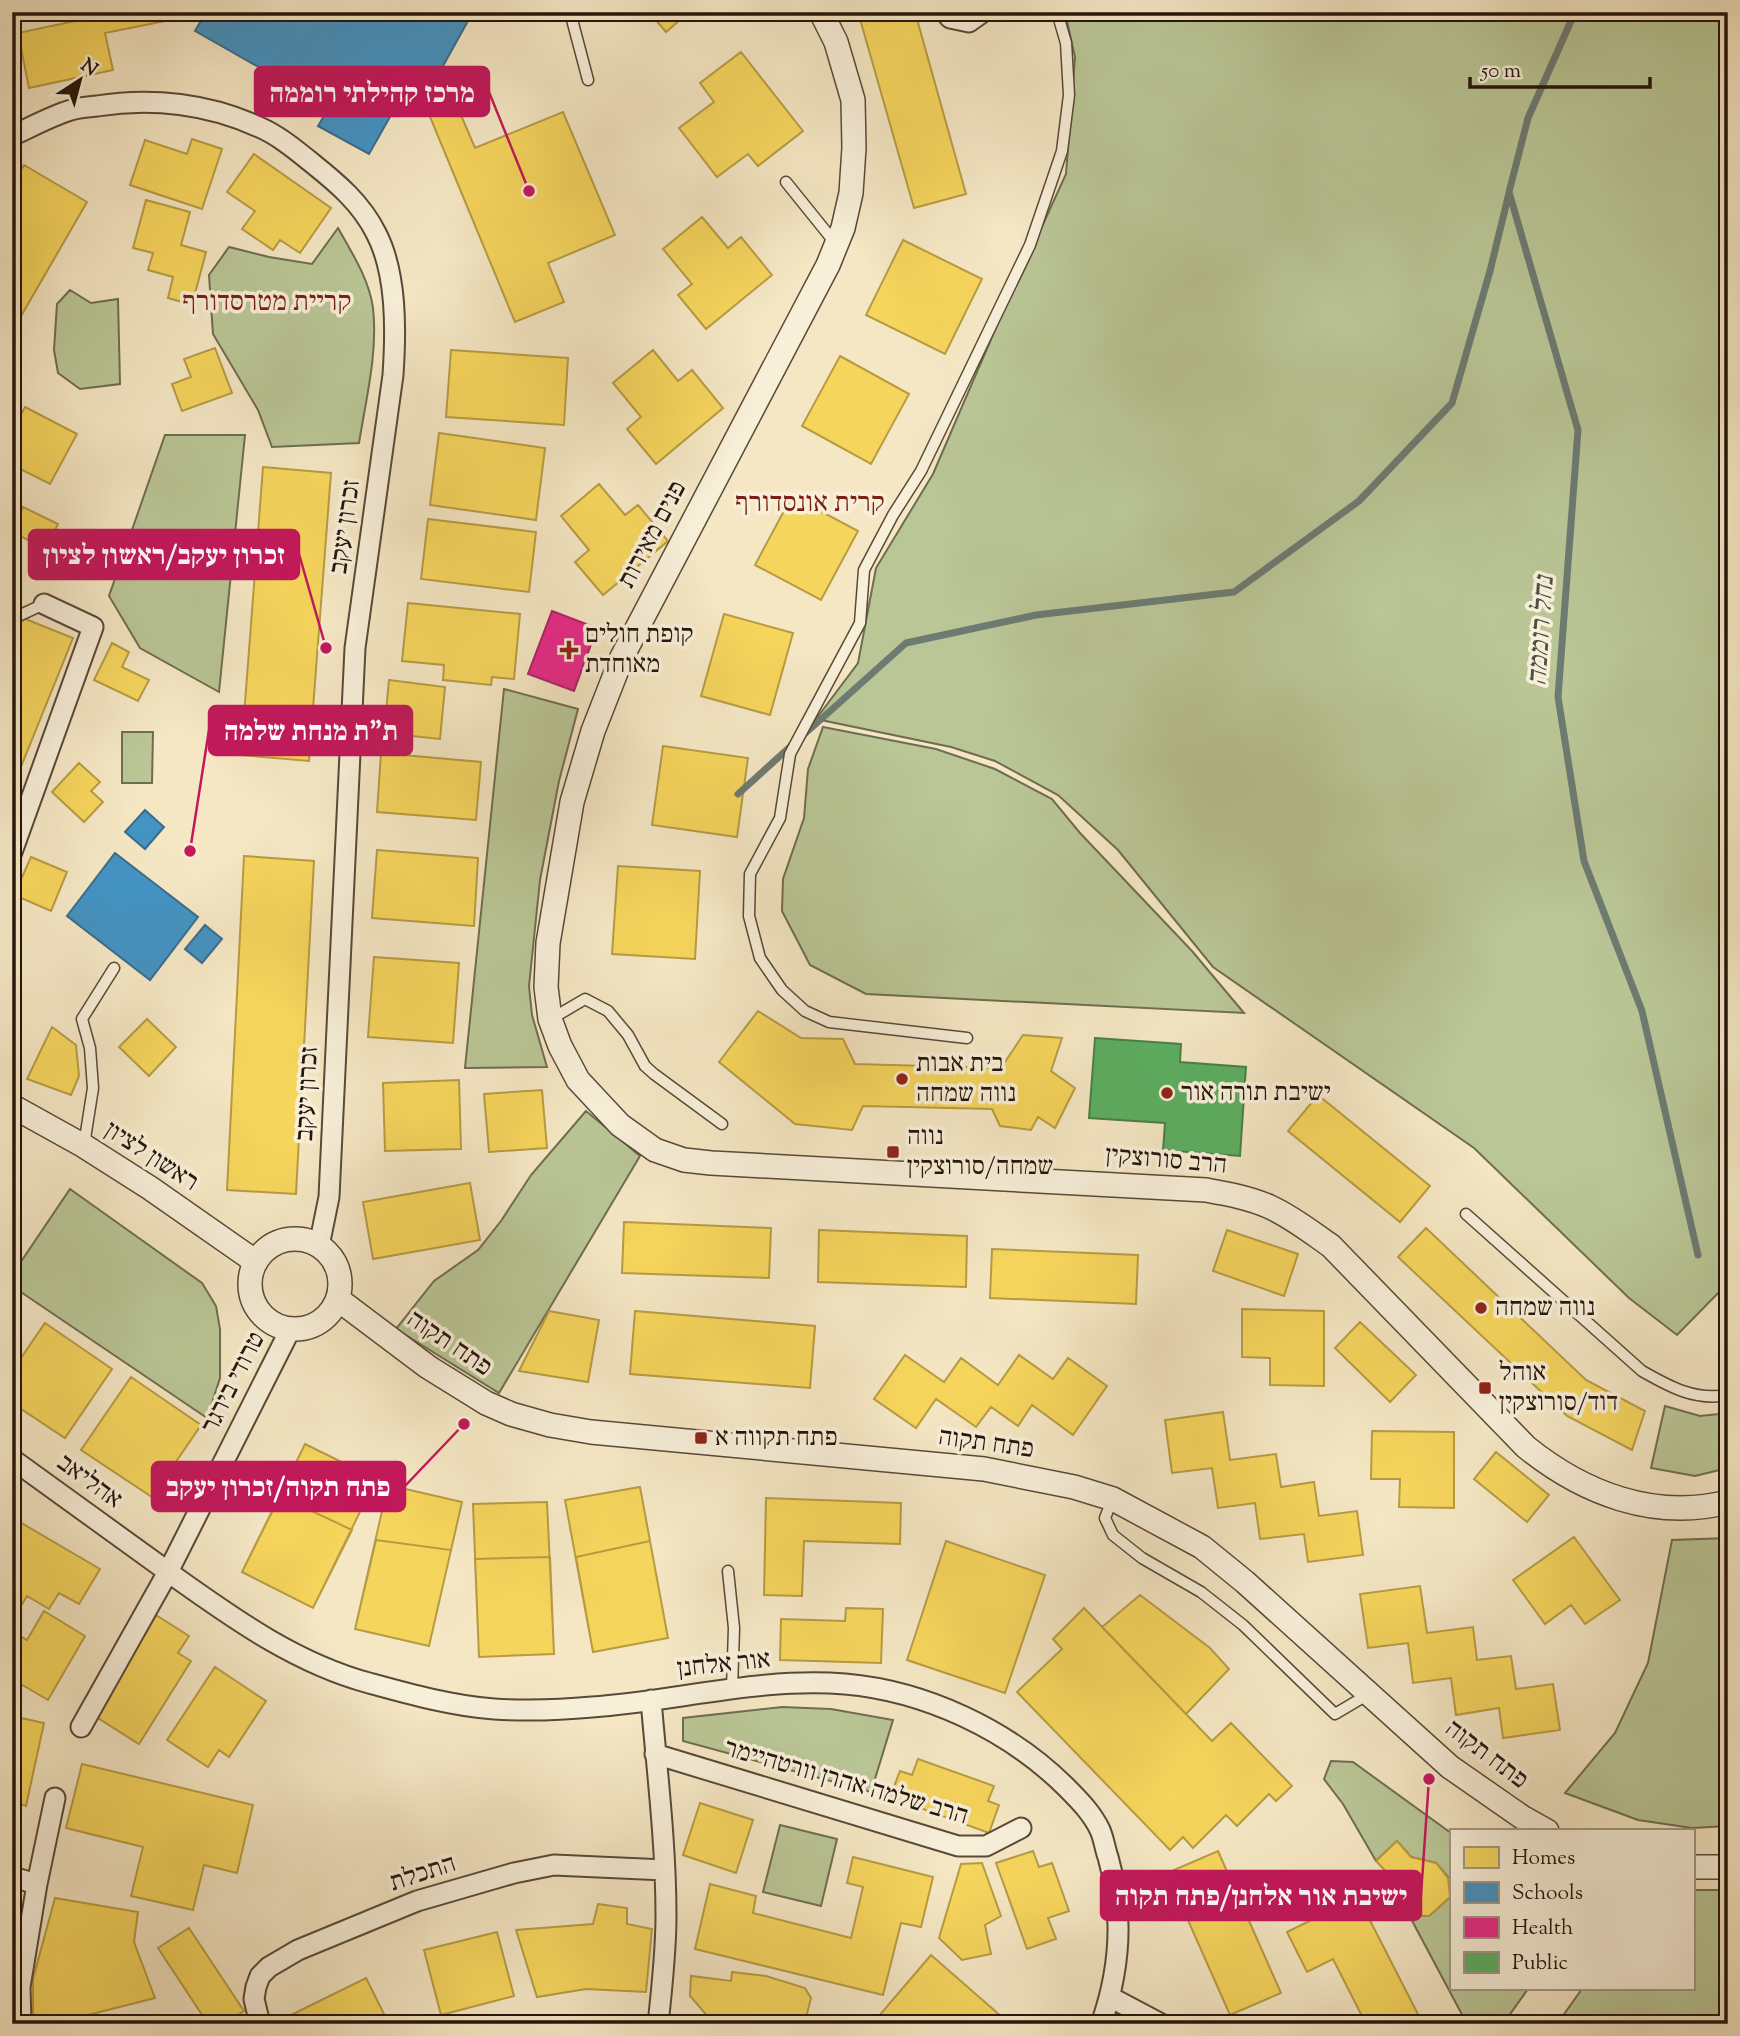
<svg xmlns="http://www.w3.org/2000/svg" width="1740" height="2036" viewBox="0 0 1740 2036" font-family="'Sorts Mill Goudy','Frank Ruhl Libre',serif">
<rect width="100%" height="100%" fill="#f5e7c4"/>
<filter id="stains"><feTurbulence type="fractalNoise" baseFrequency=".00286" numOctaves="4"/><feColorMatrix values="0 0 0 0 .2 0 0 0 0 .09 0 0 0 0 .02 0 0 0 .5 -.17"/></filter>
<radialGradient id="worn" r=".72"><stop offset=".6" stop-color="#630" stop-opacity="0"/><stop offset="1" stop-color="#630" stop-opacity=".3"/></radialGradient>
<path fill="#bac696" stroke="#6f6d50" stroke-width="2" d="M 1065,12 L 1728,12 L 1728,1283 L 1677,1335 L 1629,1298 L 1474,1148 L 1213,967 L 1118,850 L 1058,795 L 995,761 L 951,747 L 816,719 L 858,663 L 876,568 L 933,474 L 998,323 L 1066,174 L 1075,57 Z
M 338,228 C 352,253 369,279 373,308 C 378,353 366,399 359,443 L 272,447 L 258,410 L 213,334 L 209,275 L 229,247 L 269,257 L 312,264 Z
M 70,290 L 91,303 L 118,299 L 120,384 L 80,389 L 58,373 L 54,350 L 57,304 Z
M 165,435 L 245,435 L 219,692 L 140,648 L 109,596 Z
M 504,689 L 578,709 L 559,781 L 540,880 L 529,986 L 532,1015 L 547,1067 L 465,1068 Z
M 823,727 L 936,749 L 995,769 L 1052,799 L 1080,833 L 1192,951 L 1244,1013 L 866,994 L 810,965 L 782,911 L 783,879 L 804,818 L 808,769 Z
M 122,732 L 153,732 L 152,783 L 122,783 Z
M 586,1111 L 640,1156 L 499,1393 L 396,1329 L 434,1281 L 478,1250 L 501,1221 L 531,1175 Z
M 70,1189 L 202,1283 L 216,1306 L 220,1329 L 220,1378 L 207,1418 L 12,1286 L 12,1275 Z
M 1665,1406 L 1700,1416 L 1728,1413 L 1728,1468 L 1695,1476 L 1651,1468 Z
M 1728,1538 L 1728,1826 L 1692,1828 L 1638,1820 L 1565,1793 L 1615,1733 L 1648,1663 L 1672,1540 Z
M 782,1707 L 831,1709 L 893,1720 L 871,1792 L 683,1741 L 683,1718 Z
M 1331,1761 L 1353,1762 L 1451,1833 L 1451,1989 L 1528,1989 L 1503,2024 L 1467,2024 L 1409,1915 L 1429,1916 L 1450,1897 L 1448,1877 L 1436,1863 L 1411,1857 L 1397,1841 L 1376,1861 L 1343,1804 L 1324,1779 Z
M 780,1825 L 837,1839 L 821,1906 L 763,1892 Z
M 1693,1890 L 1728,1890 L 1728,2024 L 1557,2024 L 1582,1989 L 1693,1989 Z"/>
<path fill="#f6d55c" stroke="#b79b43" stroke-width="2" d="M 79,12 L 173,12 L 175,19 L 105,33 L 113,70 L 29,88 L 18,33 L 80,20 Z
M 649,12 L 689,12 L 666,32 Z
M 885,12 L 915,12 L 966,194 L 914,208 L 860,19 Z
M 741,52 L 803,131 L 758,166 L 748,154 L 717,177 L 679,128 L 714,102 L 700,83 Z
M 455,101 L 475,148 L 563,112 L 615,235 L 548,263 L 564,302 L 515,322 L 428,112 Z
M 192,139 L 222,149 L 202,209 L 130,185 L 145,140 L 187,154 Z
M 254,154 L 331,208 L 300,253 L 280,240 L 273,250 L 242,229 L 255,211 L 227,192 Z
M 24,165 L 87,202 L 17,323 L 12,320 L 12,186 Z
M 146,200 L 190,212 L 181,245 L 206,252 L 192,305 L 168,298 L 173,277 L 148,270 L 153,253 L 133,248 Z
M 702,217 L 728,248 L 741,237 L 772,275 L 706,329 L 678,295 L 692,284 L 663,249 Z
M 903,240 L 982,279 L 945,354 L 866,315 Z
M 215,348 L 232,393 L 182,411 L 172,384 L 191,377 L 184,359 Z
M 451,350 L 568,358 L 564,425 L 446,417 Z
M 653,350 L 678,381 L 692,370 L 723,408 L 656,464 L 627,429 L 641,417 L 613,383 Z
M 840,356 L 909,394 L 871,464 L 802,426 Z
M 25,407 L 77,434 L 50,484 L 12,465 L 12,431 Z
M 439,433 L 545,448 L 536,520 L 430,505 Z
M 263,467 L 331,473 L 309,761 L 241,755 Z
M 599,484 L 625,515 L 638,505 L 668,541 L 603,595 L 575,562 L 589,550 L 561,516 Z
M 792,496 L 858,531 L 821,600 L 755,565 Z
M 23,507 L 58,524 L 46,549 L 12,532 Z
M 428,519 L 536,532 L 529,592 L 421,579 Z
M 408,603 L 520,614 L 514,679 L 492,677 L 491,685 L 443,680 L 444,665 L 402,661 Z
M 724,614 L 793,633 L 770,715 L 701,696 Z
M 23,618 L 73,638 L 14,784 L 12,783 L 12,681 L 20,661 L 12,658 L 12,644 Z
M 112,643 L 129,652 L 122,667 L 149,680 L 138,701 L 94,680 Z
M 389,680 L 445,687 L 440,739 L 384,733 Z
M 663,746 L 748,758 L 737,837 L 652,825 Z
M 381,753 L 481,762 L 476,820 L 377,812 Z
M 79,763 L 100,782 L 91,791 L 103,802 L 84,822 L 52,792 Z
M 377,850 L 478,858 L 474,926 L 372,918 Z
M 244,856 L 314,861 L 296,1194 L 227,1190 Z
M 31,857 L 67,872 L 51,911 L 14,895 Z
M 618,866 L 700,871 L 695,959 L 612,954 Z
M 374,957 L 459,963 L 453,1043 L 368,1037 Z
M 758,1011 L 801,1038 L 843,1039 L 855,1064 L 1001,1068 L 1023,1035 L 1062,1038 L 1051,1071 L 1075,1088 L 1055,1128 L 1038,1117 L 1031,1130 L 1000,1126 L 992,1109 L 863,1106 L 852,1130 L 795,1124 L 719,1062 Z
M 147,1019 L 176,1047 L 149,1076 L 119,1047 Z
M 52,1027 L 76,1045 L 79,1076 L 71,1095 L 27,1079 Z
M 459,1080 L 461,1149 L 385,1151 L 383,1083 Z
M 542,1090 L 547,1148 L 489,1152 L 484,1094 Z
M 1318,1095 L 1430,1186 L 1400,1222 L 1288,1131 Z
M 470,1183 L 480,1240 L 373,1259 L 363,1202 Z
M 624,1222 L 771,1228 L 769,1278 L 622,1273 Z
M 1426,1228 L 1586,1380 L 1645,1411 L 1632,1450 L 1567,1416 L 1398,1257 Z
M 819,1230 L 967,1236 L 966,1287 L 818,1282 Z
M 1227,1230 L 1298,1254 L 1284,1296 L 1213,1271 Z
M 992,1249 L 1138,1255 L 1136,1304 L 990,1298 Z
M 1242,1309 L 1324,1311 L 1324,1386 L 1270,1385 L 1270,1358 L 1242,1357 Z
M 549,1311 L 599,1320 L 588,1382 L 519,1371 Z
M 635,1311 L 815,1326 L 810,1388 L 630,1374 Z
M 1360,1322 L 1416,1375 L 1390,1402 L 1335,1348 Z
M 45,1323 L 112,1369 L 65,1438 L 12,1403 L 12,1371 Z
M 905,1355 L 944,1382 L 961,1358 L 998,1385 L 1019,1355 L 1053,1379 L 1068,1358 L 1107,1386 L 1073,1435 L 1032,1405 L 1018,1426 L 991,1407 L 976,1427 L 936,1399 L 916,1428 L 874,1399 Z
M 131,1377 L 201,1425 L 152,1497 L 81,1450 Z
M 1223,1412 L 1230,1460 L 1276,1454 L 1281,1487 L 1314,1482 L 1319,1516 L 1357,1511 L 1363,1555 L 1308,1562 L 1304,1534 L 1260,1539 L 1255,1503 L 1218,1508 L 1212,1468 L 1172,1473 L 1165,1420 Z
M 1372,1431 L 1454,1432 L 1454,1508 L 1399,1507 L 1400,1479 L 1371,1479 Z
M 305,1444 L 376,1479 L 313,1608 L 242,1572 Z
M 1496,1452 L 1549,1495 L 1527,1522 L 1474,1479 Z
M 388,1485 L 462,1502 L 429,1646 L 355,1629 Z
M 640,1487 L 668,1638 L 593,1652 L 565,1500 Z
M 280,1496 L 352,1530 L 313,1608 L 242,1572 Z
M 766,1498 L 901,1503 L 900,1544 L 804,1541 L 802,1596 L 764,1595 Z
M 547,1502 L 554,1654 L 479,1657 L 473,1504 Z
M 18,1521 L 100,1569 L 79,1604 L 59,1593 L 49,1609 L 27,1596 L 12,1621 L 12,1531 Z
M 1574,1537 L 1620,1600 L 1585,1624 L 1571,1605 L 1545,1624 L 1513,1580 Z
M 376,1540 L 451,1550 L 429,1646 L 355,1629 Z
M 650,1541 L 668,1638 L 593,1652 L 576,1557 Z
M 946,1541 L 1045,1575 L 1005,1693 L 907,1660 Z
M 550,1557 L 554,1654 L 479,1657 L 475,1559 Z
M 1420,1586 L 1427,1633 L 1473,1627 L 1477,1660 L 1511,1656 L 1516,1689 L 1553,1684 L 1560,1730 L 1503,1738 L 1499,1708 L 1456,1715 L 1451,1678 L 1413,1683 L 1408,1643 L 1368,1648 L 1360,1594 Z
M 1140,1595 L 1210,1648 L 1229,1669 L 1186,1714 L 1102,1627 Z
M 846,1608 L 883,1609 L 881,1663 L 780,1660 L 781,1619 L 845,1621 Z
M 1084,1608 L 1212,1741 L 1231,1723 L 1292,1786 L 1276,1801 L 1269,1794 L 1237,1826 L 1226,1815 L 1193,1848 L 1183,1837 L 1170,1850 L 1017,1692 L 1062,1649 L 1053,1639 Z
M 44,1611 L 85,1636 L 48,1700 L 12,1679 L 12,1631 L 27,1640 Z
M 156,1615 L 189,1636 L 178,1653 L 191,1661 L 139,1744 L 93,1715 Z
M 215,1667 L 266,1701 L 229,1757 L 219,1750 L 208,1767 L 167,1740 Z
M 12,1716 L 44,1723 L 26,1806 L 12,1802 Z
M 918,1759 L 994,1786 L 988,1801 L 999,1805 L 989,1833 L 890,1797 L 900,1771 L 912,1775 Z
M 82,1764 L 253,1805 L 237,1873 L 204,1865 L 193,1910 L 131,1896 L 143,1847 L 66,1828 Z
M 700,1803 L 753,1820 L 736,1873 L 683,1855 Z
M 1397,1841 L 1411,1857 L 1436,1863 L 1448,1878 L 1450,1897 L 1429,1916 L 1409,1915 L 1392,1899 L 1394,1880 L 1376,1861 Z
M 1033,1851 L 1039,1867 L 1052,1863 L 1069,1911 L 1048,1918 L 1056,1939 L 1027,1949 L 996,1863 Z
M 1218,1851 L 1281,1993 L 1230,2015 L 1167,1873 Z
M 853,1857 L 933,1877 L 921,1927 L 901,1923 L 883,1995 L 695,1949 L 710,1884 L 756,1896 L 753,1913 L 851,1938 L 863,1887 L 847,1883 Z
M 982,1863 L 1001,1916 L 985,1925 L 991,1954 L 962,1960 L 939,1938 L 961,1864 Z
M 1358,1897 L 1423,2024 L 1366,2024 L 1333,1959 L 1307,1972 L 1287,1932 Z
M 55,1898 L 138,1912 L 134,1942 L 155,1998 L 88,2015 L 92,2024 L 58,2024 L 56,2016 L 33,2015 L 33,1979 Z
M 598,1904 L 627,1908 L 627,1924 L 652,1929 L 646,1992 L 586,1989 L 537,1997 L 516,1930 L 593,1924 Z
M 189,1928 L 244,2011 L 224,2024 L 208,2024 L 158,1948 Z
M 497,1932 L 514,1996 L 441,2015 L 424,1950 Z
M 931,1955 L 1010,2024 L 872,2024 Z
M 732,1972 L 766,1976 L 805,1988 L 811,1998 L 807,2014 L 795,2024 L 717,2024 L 710,2019 L 690,1996 L 691,1976 L 731,1981 Z
M 366,1978 L 389,2024 L 296,2024 L 291,2015 Z"/>
<path fill="#4393c3" stroke="#3a6d8c" stroke-width="2" d="M 206,12 L 473,12 L 434,82 L 416,71 L 369,154 L 318,126 L 329,107 L 195,31 Z
M 145,810 L 164,827 L 145,849 L 125,832 Z
M 115,853 L 198,917 L 150,980 L 67,916 Z
M 205,925 L 222,939 L 202,963 L 185,949 Z"/>
<path fill="#e7298a" stroke="#ac2364" stroke-width="2" d="M 552,611 L 597,628 L 574,691 L 528,674 Z"/>
<path fill="#5aae61" stroke="#4a8047" stroke-width="2" d="M 1095,1038 L 1181,1044 L 1180,1062 L 1246,1067 L 1240,1156 L 1163,1150 L 1165,1123 L 1089,1118 Z"/>
<g fill="none" stroke-linecap="round" stroke-linejoin="round">
<path stroke="#6d7b72" stroke-width="7" d="M 1575,12 L 1528,118 L 1509,192 L 1578,430 L 1558,697 L 1584,861 L 1642,1011 L 1698,1255
M 800,738 L 906,643 L 1036,615 L 1234,592 L 1359,501 L 1452,403 L 1490,271 L 1509,193
M 738,794 L 791,746"/>
<g stroke="#584938" stroke-width="13">
<path id="service" d="M 570,12 L 588,80
M 786,182 L 836,244
M 12,619 L 44,604
M 551,1019 L 585,999 L 608,1011 L 628,1035 L 645,1066 L 654,1074 L 722,1124
M 967,1038 L 829,1022 L 805,1011 L 782,990 L 760,958 L 749,916 L 750,874 L 780,818 L 790,754 L 860,623 L 864,570 L 893,515 L 921,471 L 1030,245 L 1062,151 L 1069,95 L 1066,43 L 1057,12
M 12,1039 L 14,1040
M 84,1145 L 93,1088 L 90,1048 L 82,1019 L 114,968
M 1466,1214 L 1642,1371 C 1670,1387 1695,1401 1728,1395
M 1112,1500 L 1105,1518 L 1113,1535 L 1142,1558 L 1201,1592 L 1243,1625 L 1335,1714 L 1367,1695
M 728,1571 L 734,1628 L 732,1689"/>
</g>
<g stroke="#584938" stroke-width="23">
<path id="minor" d="M 945,12 L 950,18 L 969,22 L 983,12
M 12,136 C 31,127 51,116 71,110 C 79,107 89,107 97,106 C 152,97 209,104 259,127 C 278,135 296,150 312,163 C 337,183 361,203 376,233 C 397,273 396,331 393,375 L 355,648 L 329,1197 L 319,1246
M 12,852 L 93,627 L 44,604
M 12,1459 C 67,1499 123,1539 178,1579 C 237,1621 298,1664 369,1683 C 409,1694 452,1706 494,1709 C 526,1711 560,1710 592,1707 C 676,1701 761,1677 845,1684 C 926,1691 1008,1730 1065,1786 C 1079,1800 1092,1813 1100,1830 C 1104,1839 1105,1849 1108,1857 C 1124,1913 1120,1970 1101,2024
M 651,1700 C 657,1771 666,1844 666,1916 C 666,1952 662,1988 658,2024
M 81,1727 L 168,1572 L 290,1330
M 655,1754 L 958,1846 L 986,1846 L 1021,1828
M 12,1877 L 37,1884
M 1110,1997 L 1161,2024
M 21,2024 L 20,1987 L 37,1884 L 55,1798
M 260,2024 L 254,1999 L 256,1987 L 260,1976 L 269,1967 L 298,1950 L 417,1901 L 514,1873 L 554,1865 L 665,1870"/>
</g>
<g stroke="#584938" stroke-width="26">
<path id="tertiary" d="M 821,12 L 836,42 L 853,100 L 854,148 L 851,193 L 843,228 L 828,265 L 622,657 L 593,731 L 572,802 L 548,943 L 546,987 L 550,1019 L 560,1046 L 578,1080 L 620,1125 L 655,1150 L 684,1160 L 711,1163 L 1206,1190 C 1228,1194 1250,1198 1270,1207 C 1292,1217 1311,1232 1331,1246 L 1526,1447 C 1583,1493 1654,1521 1728,1502
M 12,1106 L 84,1146 L 150,1188 L 256,1262
M250 1284a45 45 0 1 1 90 0a45 45 0 1 1-90 0Z
M 339,1300 L 428,1367 L 486,1403 L 511,1414 L 550,1425 L 591,1432 L 984,1469 L 1074,1487 L 1113,1499 L 1202,1547 L 1245,1582 L 1450,1767 L 1522,1817 L 1547,1831
M 1693,1867 L 1728,1867"/>
</g>
<use href="#service" stroke="#f8efd9" stroke-width="10"/>
<use href="#minor" stroke="#f8efd9" stroke-width="19"/>
<use href="#tertiary" stroke="#f8efd9" stroke-width="23"/>
</g>
<g fill="#8f2418" stroke="#f8efd9" stroke-width="2.5">
<path d="M565.5 639.5h7v7h7v7h-7v7h-7v-7h-7v-7h7z"/>
<circle cx="902" cy="1079" r="7"/>
<circle cx="1167" cy="1093" r="7"/>
<rect x="886" y="1145" width="14" height="14" rx="3.5"/>
<circle cx="1481" cy="1308" r="7"/>
<rect x="1478" y="1381" width="14" height="14" rx="3.5"/>
<rect x="694" y="1431" width="14" height="14" rx="3.5"/>
</g>
<g text-anchor="middle" dominant-baseline="central" stroke-width="7" stroke-linejoin="round" paint-order="stroke">
<g font-size="26" fill="#24140a" stroke="#f8efd9">
<text transform="translate(346 527) rotate(-82)">זכרון יעקב</text>
<text transform="translate(653 535) rotate(-62)">פנים מאירות</text>
<text transform="translate(308 1094) rotate(-87)">זכרון יעקב</text>
<text transform="translate(151 1157) rotate(33)">ראשון לציון</text>
<text transform="translate(1166 1161) rotate(5)">הרב סורוצקין</text>
<text transform="translate(449 1344) rotate(34)">פתח תקוה</text>
<text transform="translate(234 1383) rotate(-63)">טרודי בירגר</text>
<text transform="translate(986 1444) rotate(8)">פתח תקוה</text>
<text transform="translate(89 1482) rotate(36)">אהליאב</text>
<text transform="translate(724 1665) rotate(-6)">אור אלחנן</text>
<text transform="translate(1486 1755) rotate(37)">פתח תקוה</text>
<text transform="translate(846 1783) rotate(16)">הרב שלמה אהרן וורטהיימר</text>
<text transform="translate(423 1874) rotate(-18)">התכלת</text>
</g>
<g font-size="26" fill="#24140a" stroke="#f8efd9" text-anchor="start">
<text x="585" y="635">קופת חולים<tspan x="585" dy="30">מאוחדת</tspan></text>
<text x="916" y="1064">בית אבות<tspan x="916" dy="30">נווה שמחה</tspan></text>
<text x="1181" y="1093">ישיבת תורה אור</text>
<text x="907" y="1137">נווה<tspan x="907" dy="30">שמחה/סורוצקין</tspan></text>
<text x="1495" y="1308">נווה שמחה</text>
<text x="1499" y="1373">אוהל<tspan x="1499" dy="30">דוד/סורוצקין</tspan></text>
<text x="715" y="1438">פתח תקווה א</text>
</g>
<g font-size="28" fill="#7a1f14" stroke="#f8efd9">
<text x="267" y="303">קריית מטרסדורף</text>
<text x="810" y="504">קרית אונסדורף</text>
</g>
<g font-size="28" font-style="italic" fill="#4e5047" stroke="#f8efd9">
<text transform="translate(1542 631) rotate(-86)">נחל רוממה</text>
</g>
</g>
<path fill="none" stroke="#c2185b" stroke-width="2.5" d="M529 191L489 92M326 648L299 554M190 851L209 730M464 1424L405 1486M1429 1779L1421 1895"/>
<g fill="#c2185b" stroke="#f8efd9" stroke-width="2.5">
<circle cx="529" cy="191" r="7"/>
<circle cx="326" cy="648" r="7"/>
<circle cx="190" cy="851" r="7"/>
<circle cx="464" cy="1424" r="7"/>
<circle cx="1429" cy="1779" r="7"/>
</g>
<g fill="#c2185b" stroke="#c2185b" stroke-width="2.5">
<rect x="255" y="67" width="234" height="49" rx="7"/>
<rect x="29" y="530" width="270" height="49" rx="7"/>
<rect x="209" y="706" width="203" height="49" rx="7"/>
<rect x="152" y="1462" width="253" height="49" rx="7"/>
<rect x="1101" y="1871" width="320" height="49" rx="7"/>
</g>
<g font-size="28" text-anchor="middle" font-weight="bold" fill="#fff">
<text x="372" y="102">מרכז קהילתי רוממה</text>
<text x="164" y="564">זכרון יעקב/ראשון לציון</text>
<text x="311" y="740">ת"ת מנחת שלמה</text>
<text x="278" y="1496">פתח תקוה/זכרון יעקב</text>
<text x="1261" y="1905">ישיבת אור אלחנן/פתח תקוה</text>
</g>
<rect width="1740" height="2036" fill="none" stroke="#f5e7c4" stroke-width="42"/>
<rect x="14" y="14" width="1712" height="2008" fill="none" stroke="#24140a" stroke-width="3.5"/>
<rect x="21" y="21" width="1698" height="1994" fill="none" stroke="#24140a" stroke-width="2"/>
<rect x="1450" y="1829" width="245" height="161" fill="#f8efd9" stroke="#a39786" stroke-width="2"/>
<rect x="1464" y="1847" width="35" height="21" fill="#f6d55c" stroke="#a39786" stroke-width="2"/>
<text x="1512" y="1864" font-size="21" fill="#24140a">Homes</text>
<rect x="1464" y="1882" width="35" height="21" fill="#4393c3" stroke="#a39786" stroke-width="2"/>
<text x="1512" y="1899" font-size="21" fill="#24140a">Schools</text>
<rect x="1464" y="1917" width="35" height="21" fill="#e7298a" stroke="#a39786" stroke-width="2"/>
<text x="1512" y="1934" font-size="21" fill="#24140a">Health</text>
<rect x="1464" y="1952" width="35" height="21" fill="#5aae61" stroke="#a39786" stroke-width="2"/>
<text x="1512" y="1969" font-size="21" fill="#24140a">Public</text>
<g transform="translate(80 80) rotate(36)" stroke="#f8efd9" stroke-width="5" paint-order="stroke">
<path d="M0-5L12 26L0 18L-12 26Z" fill="#24140a"/>
<text y="-10" font-size="19" font-weight="bold" text-anchor="middle" fill="#24140a">N</text>
</g>
<path d="M1470 77v10h180v-10" fill="none" stroke="#24140a" stroke-width="3.5"/>
<text x="1481" y="77" font-size="21" fill="#24140a" stroke="#f8efd9" stroke-width="5" paint-order="stroke">50 m</text>
<rect width="100%" height="100%" filter="url(#stains)"/>
<rect width="100%" height="100%" fill="url(#worn)"/>
</svg>
